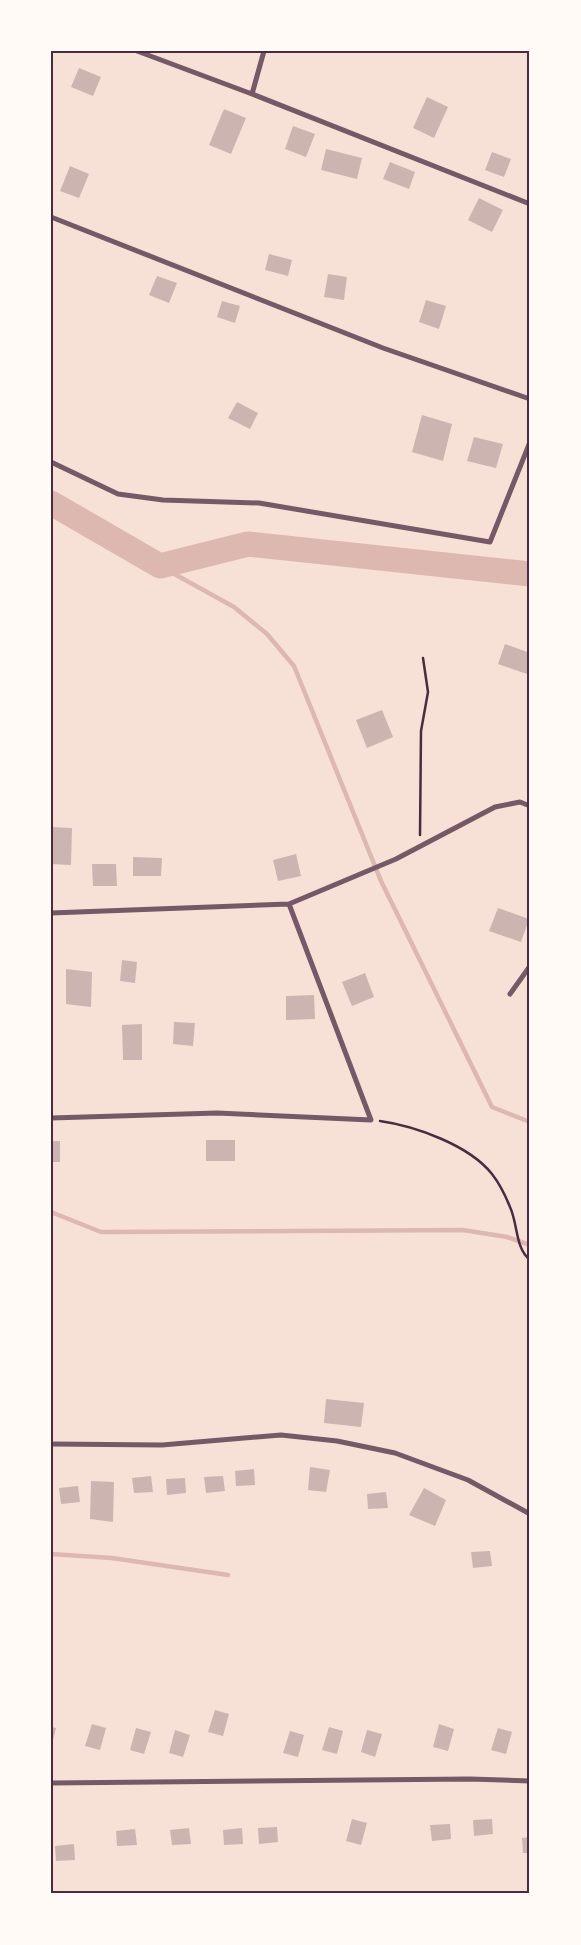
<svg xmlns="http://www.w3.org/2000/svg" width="581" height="1945" viewBox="0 0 581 1945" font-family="Inter,sans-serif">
<rect width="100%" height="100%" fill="#f7e1d7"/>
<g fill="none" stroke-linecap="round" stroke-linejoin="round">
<path stroke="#dcb8b0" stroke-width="4.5" d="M 160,566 L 234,607 L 267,634 L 294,666 L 381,881 L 492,1107 L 530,1122
M 51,1212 L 101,1232 L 463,1230 L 507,1237 L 530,1245
M 51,1554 L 112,1558 L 228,1575"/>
<path stroke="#dcb8b0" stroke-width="25" d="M 51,503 L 160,566 L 248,544 L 530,574"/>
</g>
<path fill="#ccb4b1" d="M 79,68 L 101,77 L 93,96 L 71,87 Z
M 427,97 L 448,107 L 434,138 L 413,128 Z
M 224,109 L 246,118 L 231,154 L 209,145 Z
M 293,126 L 315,134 L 306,157 L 285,149 Z
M 326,149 L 362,158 L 357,179 L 321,170 Z
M 492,152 L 511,159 L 504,177 L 485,170 Z
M 390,162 L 415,172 L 409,189 L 383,179 Z
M 70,166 L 89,174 L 79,198 L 60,191 Z
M 479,198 L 503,210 L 492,232 L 468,220 Z
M 269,254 L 292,260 L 288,276 L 265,270 Z
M 328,274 L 347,277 L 344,300 L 324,297 Z
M 157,276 L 177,283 L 169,303 L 149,295 Z
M 426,300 L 446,306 L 439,329 L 419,322 Z
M 222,301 L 240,306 L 235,323 L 217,317 Z
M 237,402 L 258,413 L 250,429 L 228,418 Z
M 422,415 L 452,424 L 443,461 L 412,452 Z
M 474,437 L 503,444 L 496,468 L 467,461 Z
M 505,644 L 530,653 L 530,675 L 498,664 Z
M 382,710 L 393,737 L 367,748 L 356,720 Z
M 51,827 L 72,828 L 71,865 L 51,864 Z
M 296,854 L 301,876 L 278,881 L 273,860 Z
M 133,857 L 162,858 L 161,876 L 133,876 Z
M 92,864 L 116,864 L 117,886 L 93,886 Z
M 498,908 L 529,919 L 521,942 L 489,931 Z
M 122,960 L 137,962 L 135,983 L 120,981 Z
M 66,969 L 92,972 L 91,1007 L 66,1004 Z
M 365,973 L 374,997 L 352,1006 L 342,982 Z
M 314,995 L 315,1019 L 286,1020 L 286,996 Z
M 174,1022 L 195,1023 L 193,1046 L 173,1044 Z
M 142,1024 L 142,1060 L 123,1060 L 122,1025 Z
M 206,1140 L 235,1140 L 235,1161 L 206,1161 Z
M 51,1141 L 60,1141 L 60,1162 L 51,1162 Z
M 326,1399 L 364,1403 L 361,1427 L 324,1423 Z
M 310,1467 L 330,1470 L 326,1492 L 308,1490 Z
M 254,1469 L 255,1485 L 236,1486 L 235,1471 Z
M 151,1476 L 153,1492 L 134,1493 L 132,1478 Z
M 223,1476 L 225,1491 L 206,1493 L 204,1477 Z
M 185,1478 L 186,1493 L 167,1495 L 166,1479 Z
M 91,1481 L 114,1482 L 113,1522 L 90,1519 Z
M 78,1486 L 80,1502 L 61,1504 L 59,1488 Z
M 424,1488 L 446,1500 L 435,1526 L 409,1515 Z
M 386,1492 L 388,1508 L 368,1509 L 367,1494 Z
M 490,1551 L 492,1566 L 473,1568 L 471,1552 Z
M 215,1710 L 229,1714 L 223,1736 L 208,1732 Z
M 92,1724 L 106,1728 L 100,1750 L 85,1746 Z
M 439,1724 L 454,1729 L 448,1751 L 433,1747 Z
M 51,1727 L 56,1728 L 52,1744 L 51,1744 Z
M 329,1727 L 343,1731 L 337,1754 L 322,1750 Z
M 136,1728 L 151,1732 L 144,1754 L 130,1750 Z
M 498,1728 L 512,1732 L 506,1754 L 491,1750 Z
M 175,1730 L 190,1735 L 183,1757 L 169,1753 Z
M 367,1730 L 382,1734 L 375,1757 L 361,1752 Z
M 290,1731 L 304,1735 L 298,1757 L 283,1753 Z
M 352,1819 L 367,1823 L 361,1845 L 346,1841 Z
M 492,1819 L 493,1834 L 474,1836 L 473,1820 Z
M 450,1824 L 451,1839 L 432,1841 L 430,1825 Z
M 277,1827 L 278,1842 L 259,1844 L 258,1828 Z
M 189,1828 L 191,1844 L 172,1845 L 170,1830 Z
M 242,1828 L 243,1844 L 224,1845 L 223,1830 Z
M 135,1829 L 137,1845 L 117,1846 L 116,1831 Z
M 530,1837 L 530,1853 L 523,1853 L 522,1838 Z
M 74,1844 L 75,1860 L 56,1861 L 55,1846 Z"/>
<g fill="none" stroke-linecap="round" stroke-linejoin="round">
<path stroke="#4a2c40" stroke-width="2.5" d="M 420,835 L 421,731 L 428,692 L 423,658
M 380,1121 C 415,1126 469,1145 492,1174 C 499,1183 506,1197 510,1207 C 518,1224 515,1248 530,1260"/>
<path stroke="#755966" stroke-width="5" d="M 137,51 L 252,94 L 530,204
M 252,94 L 264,51
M 51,217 L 383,348 L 530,399
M 51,462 L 118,494 L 163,500 L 259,503 L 490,542 L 530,442
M 51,913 L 289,904 L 396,859 L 495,807 L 520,802 L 530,806
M 510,994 L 530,966
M 51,1118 L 217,1113 L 371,1120 L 289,904
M 51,1444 L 162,1445 L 281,1435 L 337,1441 L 395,1453 L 468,1480 L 530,1514
M 51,1783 L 470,1779 L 530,1781"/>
</g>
<rect width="581" height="1945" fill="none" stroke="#fffaf5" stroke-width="105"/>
<rect x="52" y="52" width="476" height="1840" fill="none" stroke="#4a2c40" stroke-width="2"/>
</svg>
